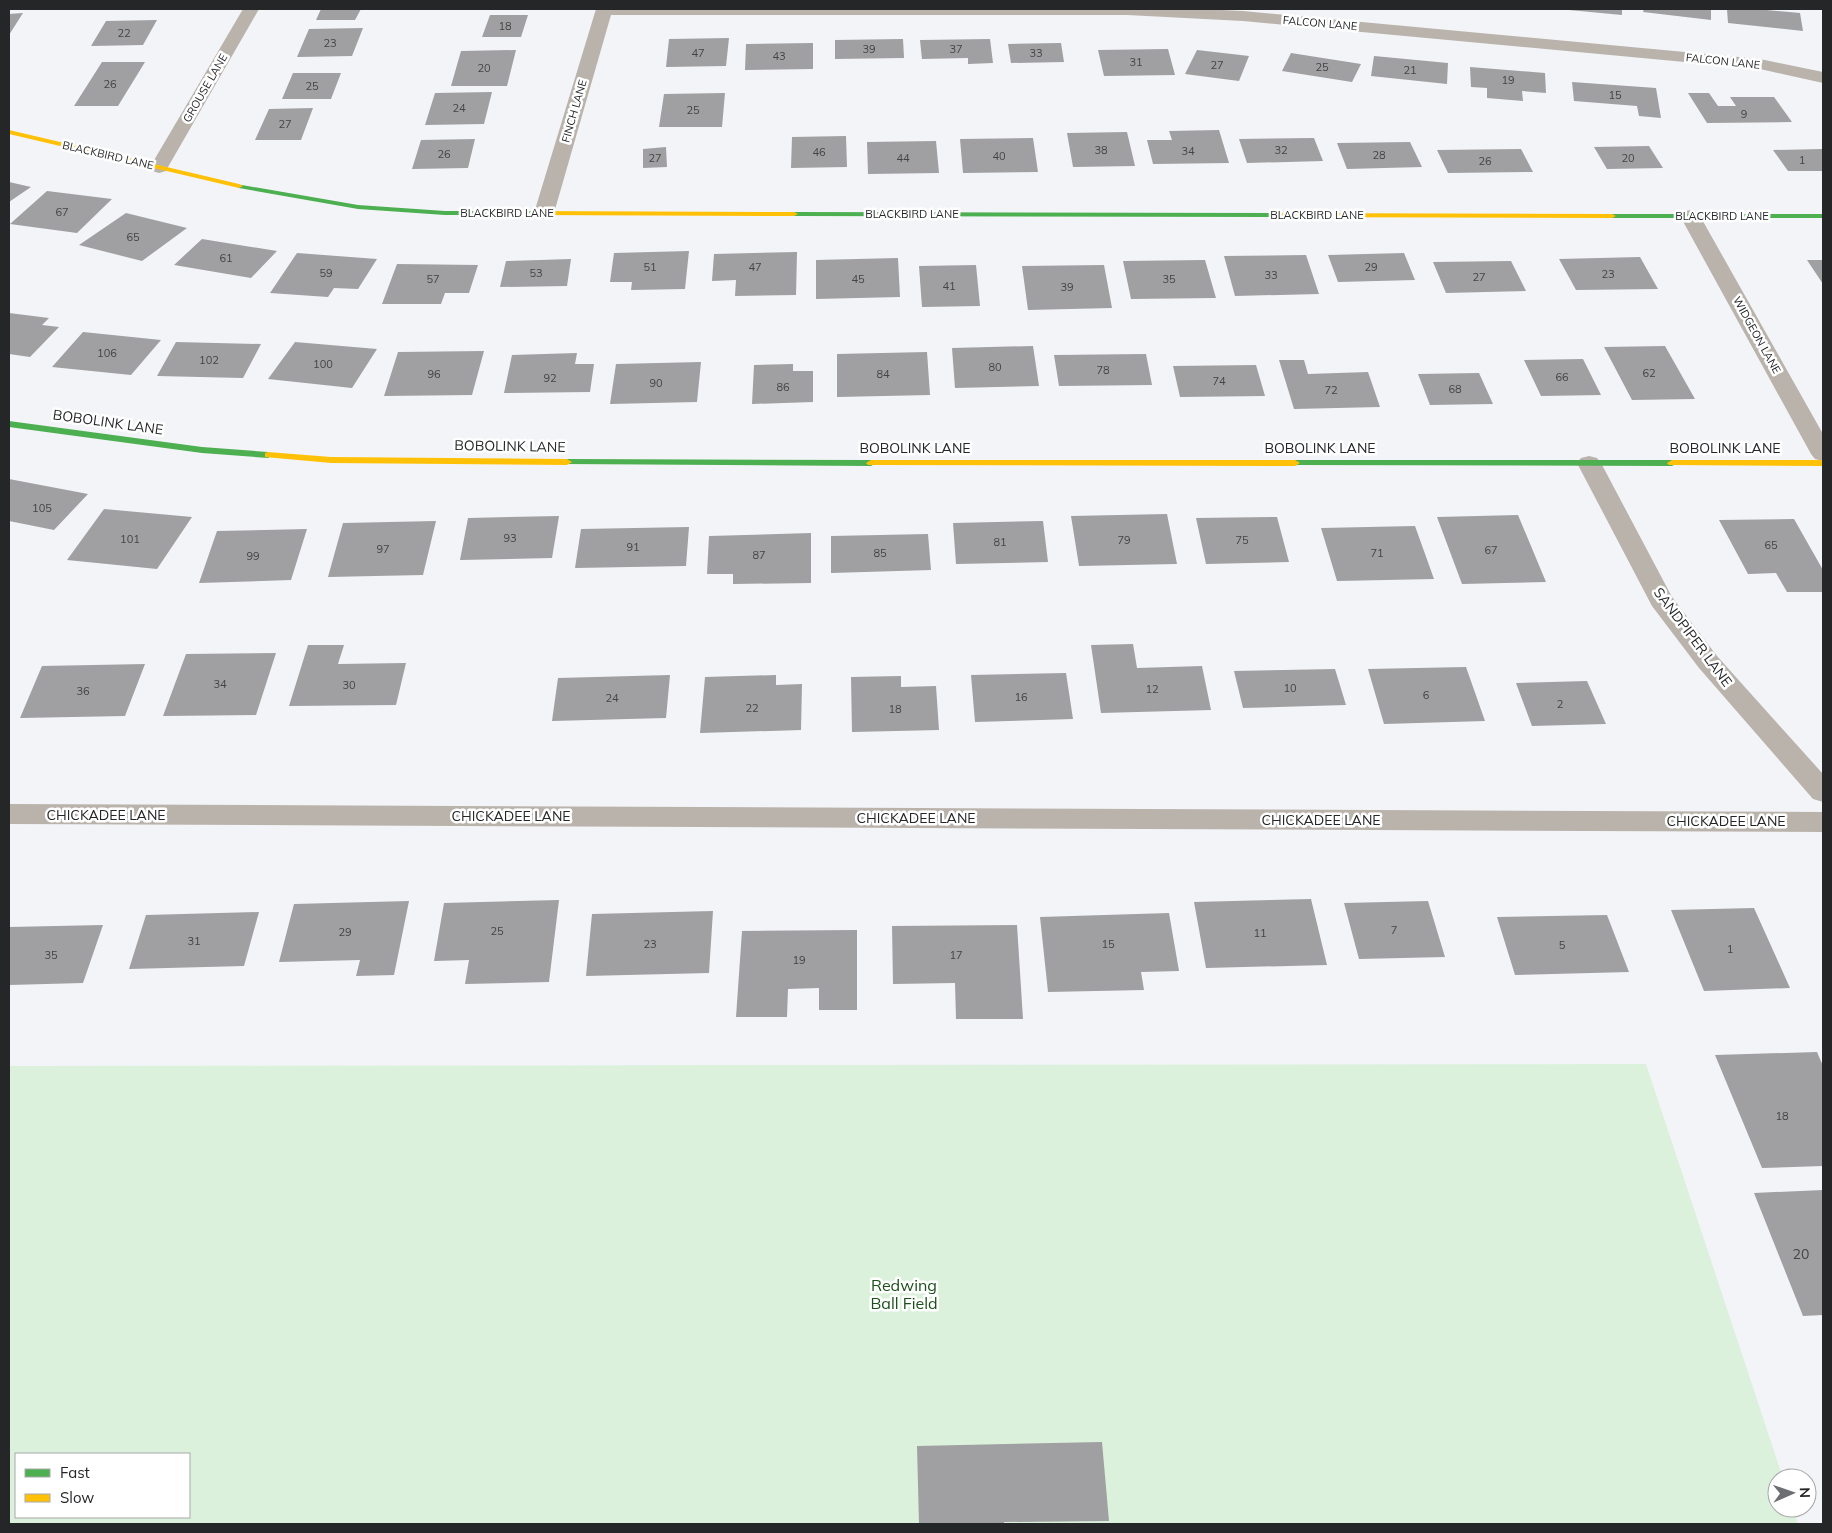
<svg xmlns="http://www.w3.org/2000/svg" width="1832" height="1533" viewBox="0 0 1832 1533" font-family="Mulish,sans-serif">
<rect width="100%" height="100%" fill="#f3f4f8"/>
<path fill="#dbf1dc" fill-rule="evenodd" d="M 1646,1064 L 1783,1478 L 1777,1478 L 1777,1508 L 1793,1508 L 1798,1524 L 9,1524 L 9,1066 ZM 16,1454 L 189,1454 L 189,1517 L 16,1517 Z"/>
<path fill="#a09fa1" d="M 321,9 L 361,9 L 355,20 L 316,20 Z
M 1569,9 L 1622,9 L 1622,15 L 1569,10 Z
M 1644,9 L 1711,9 L 1711,20 L 1643,12 Z
M 1727,9 L 1756,9 L 1800,13 L 1803,31 L 1728,23 Z
M 23,13 L 9,35 L 9,14 Z
M 490,15 L 528,15 L 521,37 L 482,37 Z
M 157,20 L 143,45 L 91,46 L 106,21 Z
M 363,28 L 352,56 L 297,57 L 309,29 Z
M 729,38 L 726,66 L 666,67 L 669,39 Z
M 903,39 L 904,58 L 835,59 L 835,40 Z
M 990,39 L 993,63 L 968,64 L 968,58 L 922,59 L 920,40 Z
M 813,43 L 813,69 L 745,70 L 746,44 Z
M 1061,43 L 1064,62 L 1011,63 L 1008,44 Z
M 1168,49 L 1175,75 L 1104,76 L 1098,50 Z
M 516,50 L 507,86 L 451,86 L 461,51 Z
M 1197,50 L 1249,56 L 1239,81 L 1185,74 Z
M 1291,53 L 1361,64 L 1352,82 L 1282,71 Z
M 1374,56 L 1448,63 L 1447,84 L 1371,76 Z
M 102,62 L 145,62 L 118,106 L 74,106 Z
M 1470,67 L 1545,73 L 1546,93 L 1522,91 L 1523,101 L 1487,98 L 1487,88 L 1471,87 Z
M 293,73 L 341,73 L 331,99 L 282,99 Z
M 1572,82 L 1656,88 L 1661,118 L 1639,116 L 1637,106 L 1574,101 Z
M 492,92 L 484,124 L 425,125 L 435,93 Z
M 725,93 L 722,127 L 659,127 L 664,94 Z
M 1688,93 L 1709,93 L 1718,106 L 1736,106 L 1730,97 L 1774,97 L 1792,122 L 1707,123 Z
M 313,108 L 301,140 L 255,140 L 269,109 Z
M 1219,130 L 1229,163 L 1153,164 L 1147,140 L 1172,140 L 1169,131 Z
M 1127,132 L 1135,166 L 1073,167 L 1067,133 Z
M 846,136 L 847,167 L 791,168 L 792,137 Z
M 1033,138 L 1038,172 L 963,173 L 960,139 Z
M 1314,138 L 1323,161 L 1247,163 L 1239,139 Z
M 475,139 L 468,168 L 412,169 L 421,140 Z
M 936,141 L 939,173 L 868,174 L 867,142 Z
M 1410,142 L 1422,167 L 1347,169 L 1337,143 Z
M 1649,146 L 1663,168 L 1607,169 L 1594,147 Z
M 666,147 L 667,167 L 643,168 L 643,149 Z
M 1521,149 L 1533,172 L 1448,173 L 1437,150 Z
M 1823,149 L 1823,171 L 1788,171 L 1773,150 Z
M 9,182 L 31,187 L 9,202 Z
M 47,191 L 112,199 L 77,233 L 10,224 Z
M 126,213 L 187,228 L 142,261 L 79,245 Z
M 202,239 L 277,251 L 251,278 L 174,265 Z
M 689,251 L 685,289 L 631,290 L 632,282 L 610,282 L 614,253 Z
M 797,252 L 796,295 L 735,296 L 736,280 L 712,281 L 714,254 Z
M 297,253 L 377,259 L 358,289 L 334,288 L 328,297 L 270,293 Z
M 1404,253 L 1415,280 L 1338,282 L 1328,255 Z
M 1306,255 L 1319,294 L 1235,296 L 1224,256 Z
M 1640,257 L 1658,289 L 1576,290 L 1559,259 Z
M 898,258 L 900,297 L 816,299 L 816,260 Z
M 571,259 L 567,286 L 500,287 L 506,261 Z
M 1205,260 L 1216,298 L 1131,299 L 1123,261 Z
M 1807,260 L 1823,260 L 1823,284 Z
M 1511,261 L 1526,291 L 1446,293 L 1433,262 Z
M 397,264 L 478,265 L 469,293 L 445,293 L 441,304 L 382,304 Z
M 976,265 L 980,306 L 922,307 L 919,266 Z
M 1104,265 L 1112,308 L 1028,310 L 1022,266 Z
M 9,313 L 49,318 L 42,325 L 59,327 L 30,357 L 9,354 Z
M 83,332 L 161,340 L 131,375 L 52,367 Z
M 176,342 L 261,344 L 243,378 L 157,376 Z
M 295,342 L 377,349 L 352,388 L 268,379 Z
M 1033,346 L 1039,386 L 955,388 L 952,348 Z
M 1665,346 L 1695,399 L 1632,400 L 1604,347 Z
M 484,351 L 472,395 L 384,396 L 398,352 Z
M 927,352 L 930,395 L 837,397 L 837,354 Z
M 577,353 L 575,364 L 594,364 L 590,392 L 504,393 L 512,355 Z
M 1146,354 L 1152,385 L 1059,386 L 1054,355 Z
M 1583,359 L 1601,395 L 1541,396 L 1524,360 Z
M 1279,360 L 1304,360 L 1308,374 L 1368,372 L 1380,407 L 1294,409 Z
M 701,362 L 697,402 L 610,404 L 616,364 Z
M 793,364 L 793,371 L 813,371 L 813,402 L 752,404 L 754,365 Z
M 1256,365 L 1265,396 L 1180,397 L 1173,366 Z
M 1479,373 L 1493,404 L 1430,405 L 1418,374 Z
M 9,479 L 88,494 L 54,530 L 9,521 Z
M 104,509 L 192,517 L 157,569 L 67,560 Z
M 1167,514 L 1177,564 L 1079,566 L 1071,516 Z
M 1518,515 L 1546,582 L 1462,584 L 1437,517 Z
M 559,516 L 552,558 L 460,560 L 468,518 Z
M 1277,517 L 1289,562 L 1206,564 L 1196,518 Z
M 1794,519 L 1823,570 L 1823,592 L 1787,592 L 1776,573 L 1748,574 L 1719,520 Z
M 436,521 L 423,575 L 328,577 L 343,523 Z
M 1043,521 L 1048,562 L 956,564 L 953,523 Z
M 1415,526 L 1434,579 L 1337,581 L 1321,528 Z
M 689,527 L 686,566 L 575,568 L 581,529 Z
M 307,529 L 291,580 L 199,583 L 217,531 Z
M 811,533 L 811,583 L 733,584 L 733,574 L 707,574 L 709,536 Z
M 928,534 L 931,570 L 831,573 L 831,536 Z
M 1133,644 L 1137,668 L 1202,666 L 1211,710 L 1101,713 L 1091,645 Z
M 308,645 L 344,645 L 338,664 L 406,663 L 396,705 L 289,706 Z
M 276,653 L 256,715 L 163,716 L 186,654 Z
M 145,664 L 125,716 L 20,718 L 42,666 Z
M 1466,667 L 1485,721 L 1384,724 L 1368,669 Z
M 1335,669 L 1346,705 L 1243,708 L 1234,671 Z
M 1066,673 L 1073,719 L 975,722 L 971,675 Z
M 670,675 L 666,718 L 552,721 L 558,678 Z
M 776,675 L 776,685 L 802,684 L 801,730 L 700,733 L 705,677 Z
M 901,676 L 901,687 L 936,686 L 939,730 L 852,732 L 851,677 Z
M 1587,681 L 1606,724 L 1532,726 L 1516,683 Z
M 1311,899 L 1327,965 L 1206,968 L 1194,902 Z
M 559,900 L 549,982 L 465,984 L 469,960 L 434,961 L 444,903 Z
M 409,901 L 394,975 L 356,976 L 360,960 L 279,962 L 294,904 Z
M 1428,901 L 1445,957 L 1359,959 L 1344,903 Z
M 1754,908 L 1790,988 L 1704,991 L 1671,910 Z
M 713,911 L 709,973 L 586,976 L 592,914 Z
M 259,912 L 244,966 L 129,969 L 146,915 Z
M 1169,913 L 1179,971 L 1141,972 L 1144,990 L 1048,992 L 1040,917 Z
M 1607,915 L 1629,972 L 1515,975 L 1497,917 Z
M 103,925 L 83,983 L 9,985 L 9,927 Z
M 1017,925 L 1023,1019 L 956,1019 L 955,983 L 893,984 L 892,926 Z
M 857,930 L 857,1010 L 819,1010 L 819,988 L 788,989 L 787,1017 L 736,1017 L 742,931 Z
M 1817,1052 L 1823,1066 L 1823,1166 L 1762,1168 L 1715,1055 Z
M 1823,1190 L 1823,1315 L 1803,1316 L 1754,1193 Z
M 1102,1442 L 1109,1521 L 1004,1522 L 1004,1524 L 919,1524 L 917,1446 Z"/>
<g fill="none" stroke-linecap="round" stroke-linejoin="round">
<path fill="#bab3ac" fill-rule="evenodd" d="M 243,9 L 259,9 L 168,167 L 166,171 L 159,173 L 152,171 L 150,167 Z
M 596,9 L 1200,9 L 1243,11 L 1760,59 L 1823,72 L 1823,83 L 1760,69 L 1243,21 L 1127,15 L 611,15 L 554,213 L 551,217 L 544,219 L 537,217 L 534,213 Z
M 1690,210 L 1697,212 L 1700,216 L 1823,434 L 1823,461 L 1815,459 L 1811,454 L 1680,216 L 1683,212 Z
M 1589,456 L 1597,458 L 1601,463 L 1672,597 L 1717,656 L 1823,774 L 1823,802 L 1813,799 L 1699,668 L 1652,606 L 1577,463 L 1581,458 Z
M 9,804 L 1823,812 L 1823,832 L 9,824 Z"/>
<path fill="#4caf50" fill-rule="evenodd" d="M 236,184 L 358,205 L 445,211 L 534,211 L 538,213 L 534,215 L 445,215 L 358,209 L 239,188 L 235,186 Z
M 791,212 L 1275,213 L 1279,215 L 1275,217 L 794,216 L 790,214 Z
M 1609,214 L 1823,214 L 1823,218 L 1609,218 Z
M 9,421 L 202,447 L 268,452 L 273,455 L 268,458 L 202,453 L 9,427 Z
M 567,459 L 871,460 L 876,463 L 871,466 L 564,464 L 564,460 Z
M 1295,460 L 1672,460 L 1677,463 L 1672,466 L 1292,465 L 1290,463 Z"/>
<path fill="#ffc107" fill-rule="evenodd" d="M 9,130 L 239,184 L 243,186 L 239,188 L 9,134 Z
M 531,211 L 794,212 L 798,214 L 794,216 L 534,215 L 531,215 Z
M 1272,213 L 1612,214 L 1616,216 L 1612,218 L 1275,217 L 1272,217 Z
M 268,452 L 331,457 L 567,459 L 572,462 L 567,465 L 331,463 L 265,457 L 265,453 Z
M 871,460 L 1295,460 L 1300,463 L 1295,466 L 868,465 L 866,463 Z
M 1672,460 L 1823,460 L 1823,466 L 1669,465 L 1667,463 Z"/>
</g>
<g text-anchor="middle" dominant-baseline="central" stroke-width="5" stroke-linejoin="round" paint-order="stroke">
<g font-size="11" fill="#252628" stroke="#fff">
<text transform="translate(1320 23) rotate(5)">FALCON LANE</text>
<text transform="translate(1723 61) rotate(6)">FALCON LANE</text>
<text transform="translate(205 88) rotate(-60)">GROUSE LANE</text>
<text transform="translate(574 111) rotate(-74)">FINCH LANE</text>
<text transform="translate(108 155) rotate(13)">BLACKBIRD LANE</text>
<text x="507" y="213">BLACKBIRD LANE</text>
<text x="912" y="214">BLACKBIRD LANE</text>
<text x="1317" y="215">BLACKBIRD LANE</text>
<text x="1722" y="216">BLACKBIRD LANE</text>
<text transform="translate(1757 335) rotate(61)">WIDGEON LANE</text>
</g>
<g font-size="11" fill="#444446">
<text x="505" y="26">18</text>
<text x="124" y="33">22</text>
<text x="330" y="43">23</text>
<text x="869" y="49">39</text>
<text x="956" y="49">37</text>
<text x="698" y="53">47</text>
<text x="1036" y="53">33</text>
<text x="779" y="56">43</text>
<text x="1136" y="62">31</text>
<text x="1217" y="65">27</text>
<text x="1322" y="67">25</text>
<text x="484" y="68">20</text>
<text x="1410" y="70">21</text>
<text x="1508" y="80">19</text>
<text x="110" y="84">26</text>
<text x="312" y="86">25</text>
<text x="1615" y="95">15</text>
<text x="459" y="108">24</text>
<text x="693" y="110">25</text>
<text x="1744" y="114">9</text>
<text x="285" y="124">27</text>
<text x="1101" y="150">38</text>
<text x="1281" y="150">32</text>
<text x="1188" y="151">34</text>
<text x="819" y="152">46</text>
<text x="444" y="154">26</text>
<text x="1379" y="155">28</text>
<text x="999" y="156">40</text>
<text x="655" y="158">27</text>
<text x="903" y="158">44</text>
<text x="1628" y="158">20</text>
<text x="1802" y="160">1</text>
<text x="1485" y="161">26</text>
<text x="62" y="212">67</text>
<text x="133" y="237">65</text>
<text x="226" y="258">61</text>
<text x="650" y="267">51</text>
<text x="755" y="267">47</text>
<text x="1371" y="267">29</text>
<text x="326" y="273">59</text>
<text x="536" y="273">53</text>
<text x="1608" y="274">23</text>
<text x="1271" y="275">33</text>
<text x="1479" y="277">27</text>
<text x="433" y="279">57</text>
<text x="858" y="279">45</text>
<text x="1169" y="279">35</text>
<text x="949" y="286">41</text>
<text x="1067" y="287">39</text>
<text x="107" y="353">106</text>
<text x="209" y="360">102</text>
<text x="323" y="364">100</text>
<text x="995" y="367">80</text>
<text x="1103" y="370">78</text>
<text x="1649" y="373">62</text>
<text x="434" y="374">96</text>
<text x="883" y="374">84</text>
<text x="1562" y="377">66</text>
<text x="550" y="378">92</text>
<text x="1219" y="381">74</text>
<text x="656" y="383">90</text>
<text x="783" y="387">86</text>
<text x="1455" y="389">68</text>
<text x="1331" y="390">72</text>
<text x="42" y="508">105</text>
<text x="510" y="538">93</text>
<text x="130" y="539">101</text>
<text x="1124" y="540">79</text>
<text x="1242" y="540">75</text>
<text x="1000" y="542">81</text>
<text x="1771" y="545">65</text>
<text x="633" y="547">91</text>
<text x="383" y="549">97</text>
<text x="1491" y="550">67</text>
<text x="880" y="553">85</text>
<text x="1377" y="553">71</text>
<text x="759" y="555">87</text>
<text x="253" y="556">99</text>
<text x="220" y="684">34</text>
<text x="349" y="685">30</text>
<text x="1290" y="688">10</text>
<text x="1152" y="689">12</text>
<text x="83" y="691">36</text>
<text x="1426" y="695">6</text>
<text x="1021" y="697">16</text>
<text x="612" y="698">24</text>
<text x="1560" y="704">2</text>
<text x="752" y="708">22</text>
<text x="895" y="709">18</text>
<text x="1394" y="930">7</text>
<text x="497" y="931">25</text>
<text x="345" y="932">29</text>
<text x="1260" y="933">11</text>
<text x="194" y="941">31</text>
<text x="650" y="944">23</text>
<text x="1108" y="944">15</text>
<text x="1562" y="945">5</text>
<text x="1730" y="949">1</text>
<text x="51" y="955">35</text>
<text x="956" y="955">17</text>
<text x="799" y="960">19</text>
<text x="1782" y="1116">18</text>
</g>
<g font-size="14" fill="#252628" stroke="#fff">
<text transform="translate(108 422) rotate(8)">BOBOLINK LANE</text>
<text transform="translate(510 446) rotate(1)">BOBOLINK LANE</text>
<text x="915" y="448">BOBOLINK LANE</text>
<text x="1320" y="448">BOBOLINK LANE</text>
<text x="1725" y="448">BOBOLINK LANE</text>
<text transform="translate(1693 637) rotate(53)">SANDPIPER LANE</text>
<text x="106" y="815">CHICKADEE LANE</text>
<text x="511" y="816">CHICKADEE LANE</text>
<text x="916" y="818">CHICKADEE LANE</text>
<text x="1321" y="820">CHICKADEE LANE</text>
<text x="1726" y="821">CHICKADEE LANE</text>
</g>
<g font-size="14" fill="#444446">
<text x="1801" y="1254">20</text>
</g>
<g font-size="16" fill="#1b4f1b" stroke="#fff">
<text x="904" y="1285">Redwing<tspan x="904" dy="18">Ball Field</tspan></text>
</g>
</g>
<rect width="1832" height="1533" fill="none" stroke="#252628" stroke-width="20"/>
<rect x="15" y="1453" width="175" height="65" fill="#ffffff" stroke="#a8a8a9"/>
<rect x="25" y="1469" width="25" height="8" fill="#4caf50" stroke="#a8a8a9"/>
<text x="60" y="1478" font-size="15" fill="#252628">Fast</text>
<rect x="25" y="1494" width="25" height="8" fill="#ffc107" stroke="#a8a8a9"/>
<text x="60" y="1503" font-size="15" fill="#252628">Slow</text>
<g transform="translate(1792 1493) rotate(88)"><circle r="24" fill="#ffffff" stroke="#a8a8a9"/>
<path d="M0-4L9 19L0 12L-9 19Z" fill="#6d6e71"/>
<text y="-8" font-size="14" font-weight="bold" text-anchor="middle" fill="#252628">N</text>
</g>
</svg>
